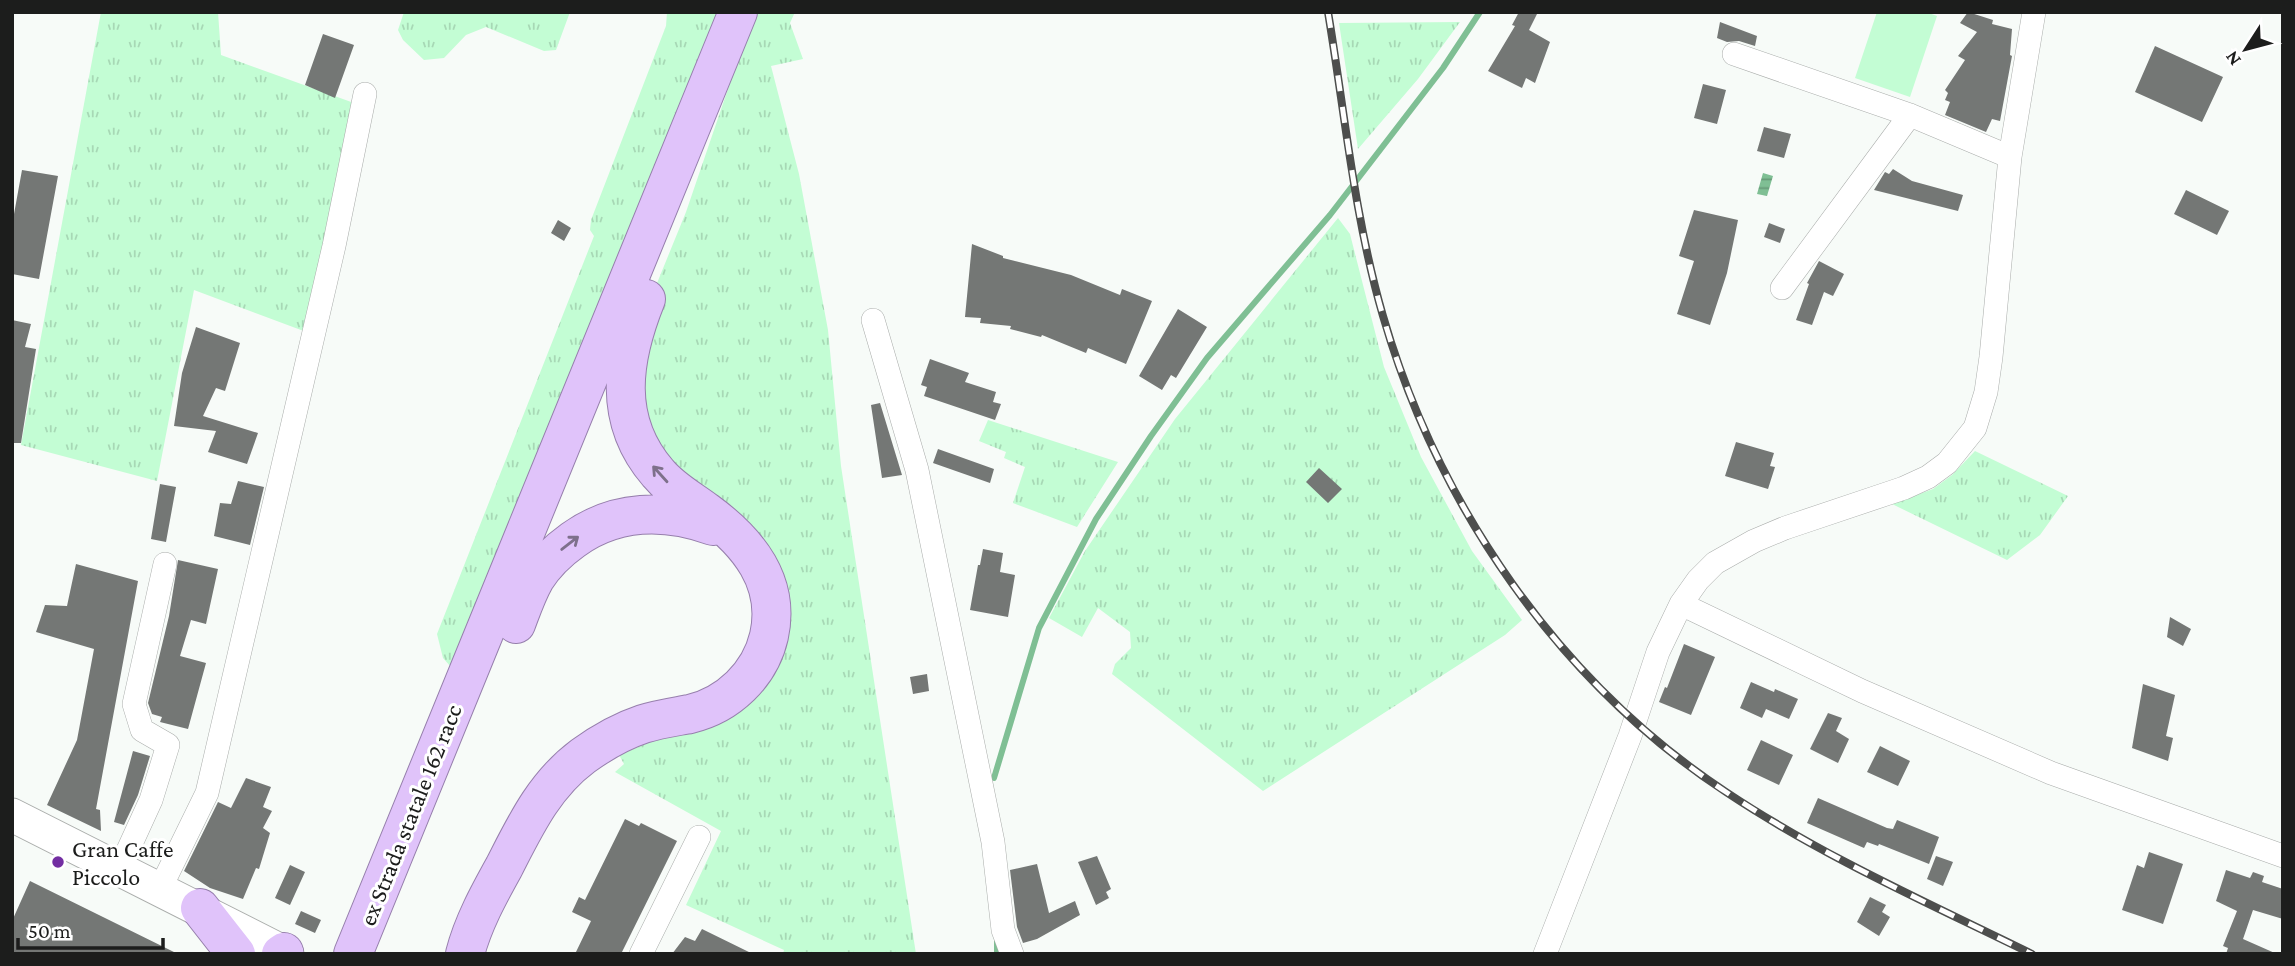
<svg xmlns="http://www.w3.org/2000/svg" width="2295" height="966" viewBox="0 0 2295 966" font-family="'Crimson Pro',serif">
<defs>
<pattern id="grass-tufts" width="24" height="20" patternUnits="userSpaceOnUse" patternTransform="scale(1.75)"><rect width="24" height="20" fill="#c3fdd4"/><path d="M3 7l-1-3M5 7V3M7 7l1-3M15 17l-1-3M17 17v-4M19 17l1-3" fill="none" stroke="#a7d8b5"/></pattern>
<pattern id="water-rules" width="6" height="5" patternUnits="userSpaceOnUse" patternTransform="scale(1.75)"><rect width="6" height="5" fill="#7fbf94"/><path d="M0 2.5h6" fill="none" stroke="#679b78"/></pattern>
</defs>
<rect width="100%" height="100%" fill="#f7fbf8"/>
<path fill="url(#grass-tufts)" d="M 101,12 L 218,12 L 221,55 L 354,103 L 309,333 L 194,290 L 157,481 L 21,445 Z
M 404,12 L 570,12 L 556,50 L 544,51 L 486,27 L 466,35 L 444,58 L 424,60 L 403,40 L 398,30 Z
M 667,12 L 717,12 L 451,667 L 443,658 L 437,634 L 594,236 L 590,230 L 591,220 L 666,26 Z
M 758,12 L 795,12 L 790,23 L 803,59 L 771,66 L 799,174 L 828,330 L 841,466 L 916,954 L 783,954 L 784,950 L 686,905 L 721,831 L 615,772 L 624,764 L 619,755 L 652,741 L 684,733 L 707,719 L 784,599 L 682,479 L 637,412 L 642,320 L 686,212 L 742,48 Z
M 1460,22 L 1418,79 L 1358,149 L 1339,23 Z
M 1338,218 L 1350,234 L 1384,367 L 1421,457 L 1472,551 L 1522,620 L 1505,635 L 1263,791 L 1112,674 L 1115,664 L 1131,648 L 1130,632 L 1098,608 L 1082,637 L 1049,618 L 1085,551 L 1175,419 Z
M 988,420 L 1118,462 L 1077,527 L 1013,503 L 1025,467 L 1004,458 L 1006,452 L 979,441 Z
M 1975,451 L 2068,496 L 2040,535 L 2007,560 L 1892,504 L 1933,489 L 1952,475 Z"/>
<path fill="#c3fdd4" d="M 1877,12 L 1926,12 L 1937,16 L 1910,97 L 1855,78 Z"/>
<path fill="url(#water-rules)" d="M 1763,173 L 1773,176 L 1767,196 L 1757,194 Z"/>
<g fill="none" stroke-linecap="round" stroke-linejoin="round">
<path stroke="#7fbf94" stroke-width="6" d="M 994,778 L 1039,628 L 1096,519 L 1151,436 L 1207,358 L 1330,215 L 1443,68 L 1480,12
M 997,940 L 997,954"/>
</g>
<path fill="#747775" d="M 1519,12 L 1538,12 L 1529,30 L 1550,42 L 1535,83 L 1526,78 L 1522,88 L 1488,71 L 1515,26 L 1512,25 Z
M 1968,12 L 1993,20 L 1992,24 L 2012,29 L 2010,55 L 2012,56 L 2000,121 L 1992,119 L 1986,132 L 1945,115 L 1950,102 L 1945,100 L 1948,93 L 1945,90 L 1965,60 L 1958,56 L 1977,32 L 1960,23 Z
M 1720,22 L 1757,36 L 1755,46 L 1739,41 L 1727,42 L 1717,38 Z
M 323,34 L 354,45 L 335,98 L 305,85 Z
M 2155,46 L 2223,77 L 2202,122 L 2135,92 Z
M 1703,84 L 1726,90 L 1717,124 L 1694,118 Z
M 1764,127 L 1791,134 L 1784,158 L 1757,151 Z
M 1893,169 L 1912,181 L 1963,195 L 1958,211 L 1874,190 L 1885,172 L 1889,174 Z
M 22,170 L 58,176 L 39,279 L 12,274 L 12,225 Z
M 2186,190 L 2229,211 L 2217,235 L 2174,214 Z
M 1694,210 L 1738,220 L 1727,273 L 1710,325 L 1677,314 L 1694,261 L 1679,256 Z
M 558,220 L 571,228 L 564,241 L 551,233 Z
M 1769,223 L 1785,229 L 1780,243 L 1764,237 Z
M 972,244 L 1003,256 L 1003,258 L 1071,275 L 1120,295 L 1122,289 L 1152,301 L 1126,364 L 1088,348 L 1086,353 L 1042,335 L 1041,337 L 1010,329 L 1011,326 L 980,323 L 981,318 L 965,317 Z
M 1819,261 L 1844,274 L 1833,296 L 1824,292 L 1812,325 L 1796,320 L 1809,284 L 1807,283 Z
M 1178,309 L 1207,327 L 1176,378 L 1171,375 L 1162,390 L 1139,376 Z
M 12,320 L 31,324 L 25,347 L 36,349 L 21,443 L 12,443 Z
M 196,327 L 240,343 L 225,391 L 216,388 L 203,416 L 258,433 L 247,464 L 208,452 L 216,431 L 174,426 L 182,373 Z
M 930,359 L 969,373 L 965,382 L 996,392 L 993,402 L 1001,404 L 995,420 L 924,396 L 927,387 L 921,385 Z
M 880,403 L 902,475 L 882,478 L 871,405 Z
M 1736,442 L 1774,453 L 1770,466 L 1775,467 L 1768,489 L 1725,476 Z
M 938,449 L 994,469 L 990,483 L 933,463 Z
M 1319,468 L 1342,489 L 1328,503 L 1306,482 Z
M 238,481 L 264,487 L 250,545 L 214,536 L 220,503 L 231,504 Z
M 160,484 L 176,487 L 166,542 L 151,539 Z
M 983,549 L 1003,553 L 1000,572 L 1015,575 L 1008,617 L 970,610 L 978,565 L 980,565 Z
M 178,560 L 218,569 L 206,624 L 191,620 L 180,656 L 206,663 L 188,729 L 160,722 L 162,717 L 152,714 L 148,703 L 169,616 Z
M 76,564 L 138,581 L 96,809 L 100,810 L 101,831 L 47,805 L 77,740 L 94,649 L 36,632 L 45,605 L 67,606 Z
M 2170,617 L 2191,629 L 2183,646 L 2167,637 Z
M 1684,644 L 1715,657 L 1691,715 L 1659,702 L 1665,687 L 1667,688 Z
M 927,674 L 929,691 L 913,694 L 910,677 Z
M 1751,682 L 1774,692 L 1775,689 L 1798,699 L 1789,719 L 1766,709 L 1762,718 L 1740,708 Z
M 2143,684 L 2175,695 L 2166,736 L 2173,738 L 2168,761 L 2132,748 Z
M 1828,713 L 1842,718 L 1836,731 L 1849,739 L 1838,763 L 1810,749 Z
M 1761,740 L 1793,755 L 1779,785 L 1747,770 Z
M 1880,746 L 1910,761 L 1898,786 L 1867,772 Z
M 133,751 L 150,756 L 138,795 L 124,825 L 114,822 Z
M 246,778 L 271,787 L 263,807 L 272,811 L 263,828 L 270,833 L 259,869 L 256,868 L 243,899 L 210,888 L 184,871 L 218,802 L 231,808 Z
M 1818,798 L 1887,828 L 1893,829 L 1897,820 L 1939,837 L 1929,864 L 1879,844 L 1878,846 L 1867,842 L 1864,848 L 1807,823 Z
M 625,819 L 639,826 L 641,823 L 677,841 L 621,954 L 575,954 L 591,921 L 572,912 L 579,897 L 585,900 Z
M 2149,852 L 2183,864 L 2163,924 L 2122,910 L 2137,865 L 2144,868 Z
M 1097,856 L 1111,889 L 1106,892 L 1109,898 L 1096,905 L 1078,862 Z
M 1936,856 L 1953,862 L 1943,886 L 1927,879 Z
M 1037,864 L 1049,913 L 1075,901 L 1080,915 L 1037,939 L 1023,943 L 1017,927 L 1010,870 Z
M 290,865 L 305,872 L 290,905 L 275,898 Z
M 2226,870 L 2250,878 L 2253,872 L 2264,876 L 2262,882 L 2283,889 L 2283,919 L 2253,910 L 2243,939 L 2277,954 L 2226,954 L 2228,948 L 2223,946 L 2237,911 L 2216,901 Z
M 30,881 L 178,954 L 12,954 L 12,921 Z
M 1870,897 L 1886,905 L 1882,912 L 1890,917 L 1879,936 L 1857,922 Z
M 301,911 L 321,920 L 315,933 L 295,924 Z
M 702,929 L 753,954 L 672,954 L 685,937 L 695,941 Z"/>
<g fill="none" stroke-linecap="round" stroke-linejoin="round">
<g stroke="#aaadab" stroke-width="24">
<path id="minor" d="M 1734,54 L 1910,115 L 2010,157
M 1782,288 L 1910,115
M 873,320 L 917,470 L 993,842 L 1003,930 L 1012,954
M 1681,604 L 1862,691 L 2051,773 L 2283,856
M 119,870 L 151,800 L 168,745 L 142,730 L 134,704 L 165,564
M 159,891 L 207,793 L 334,246 L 365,94
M 641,954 L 699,837
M 1545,954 L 1630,736 L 1658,652 L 1681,604 L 1698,580 L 1715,563 L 1754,541 L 1785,528 L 1904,488 L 1928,477 L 1947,463 L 1975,428 L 1986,392 L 1991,357 L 2010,157 L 2034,12"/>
</g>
<g stroke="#aaadab" stroke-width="35">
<path id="secondary" d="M 12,815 L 287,954"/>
</g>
<g stroke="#967fac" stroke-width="40">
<path id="trunk" d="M 516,624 C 522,608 527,593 535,579 C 545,563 559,550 573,540 C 616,509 665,509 713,526
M 200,908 L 236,954
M 281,954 L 284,952
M 353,954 L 738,12
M 465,954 C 473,923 489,894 504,867 C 525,826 544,785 583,756 C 601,743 622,731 643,724 C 659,719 674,717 690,714 C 728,705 760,675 769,636 C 781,582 748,542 707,512 C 690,499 672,490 658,473 C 612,420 622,359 646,299"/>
</g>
<use href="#minor" stroke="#fff" stroke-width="23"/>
<use href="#secondary" stroke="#fff" stroke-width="33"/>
<use href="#trunk" stroke="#e0c3fa" stroke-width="38"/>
<g stroke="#4d4e4d" stroke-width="8">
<path id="rail" d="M 1328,12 C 1345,114 1354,216 1383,316 C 1438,506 1559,682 1726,792 C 1822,856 1928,903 2032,954"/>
</g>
<use href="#rail" stroke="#fff" stroke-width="5" stroke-dasharray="16" stroke-linecap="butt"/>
</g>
<defs><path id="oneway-shaft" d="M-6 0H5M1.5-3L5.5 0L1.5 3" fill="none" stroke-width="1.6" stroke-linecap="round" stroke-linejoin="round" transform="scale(1.75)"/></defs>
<g stroke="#7e708b">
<use href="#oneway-shaft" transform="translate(660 474) rotate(-132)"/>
<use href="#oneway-shaft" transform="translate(570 543) rotate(-38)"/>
</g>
<circle fill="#732ea2" stroke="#fff" stroke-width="2.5" cx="58" cy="862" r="7"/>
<g text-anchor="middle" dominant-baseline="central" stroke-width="6" stroke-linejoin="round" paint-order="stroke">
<g font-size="24" fill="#1c1d1c" stroke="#fff">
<text transform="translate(410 815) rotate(-68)">ex Strada statale 162 racc</text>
</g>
<g font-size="24" fill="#1c1d1c" stroke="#fff" text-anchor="start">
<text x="72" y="848">Gran Caffe<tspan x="72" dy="28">Piccolo</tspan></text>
</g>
</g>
<rect width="2295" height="966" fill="none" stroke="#1c1d1c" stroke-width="28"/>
<g transform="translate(2246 49) rotate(234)" stroke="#ffffff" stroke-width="5" paint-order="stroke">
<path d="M0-5L12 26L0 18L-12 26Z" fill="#1c1d1c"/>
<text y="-10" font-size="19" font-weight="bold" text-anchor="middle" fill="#1c1d1c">N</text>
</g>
<path d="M18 938v10h145v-10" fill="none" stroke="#1c1d1c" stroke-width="3.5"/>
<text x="28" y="938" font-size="21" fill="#1c1d1c" stroke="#ffffff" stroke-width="5" paint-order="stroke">50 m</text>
</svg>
